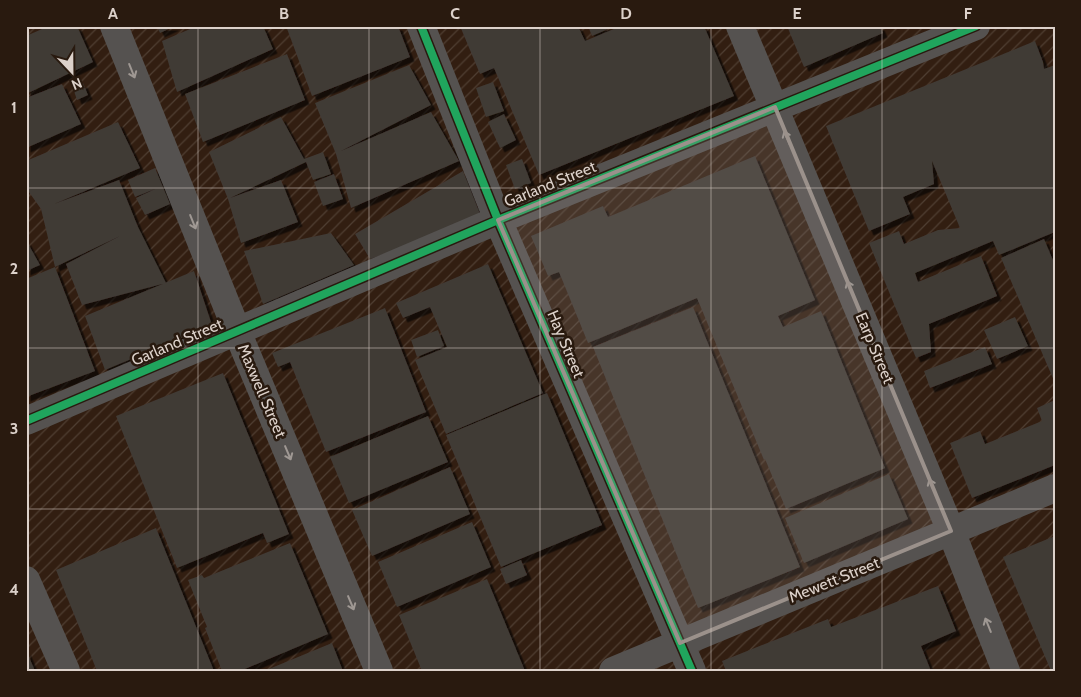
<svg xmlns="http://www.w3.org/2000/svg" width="1081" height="697" viewBox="0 0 1081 697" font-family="Cabin,sans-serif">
<defs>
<pattern id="industrial-furrows" width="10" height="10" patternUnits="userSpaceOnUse" patternTransform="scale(1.25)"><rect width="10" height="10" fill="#321e11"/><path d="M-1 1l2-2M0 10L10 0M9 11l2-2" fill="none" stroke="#4f3e32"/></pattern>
<filter id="shadow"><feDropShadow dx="4.5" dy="4.5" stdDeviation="0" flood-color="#0009"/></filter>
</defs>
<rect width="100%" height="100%" fill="#231b15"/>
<path fill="url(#industrial-furrows)" d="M 26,26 L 1055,26 L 1055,671 L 26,671 Z"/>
<path fill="#413a35" filter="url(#shadow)" d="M 49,26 L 77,26 L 93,62 L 26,94 L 26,36 Z
M 157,26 L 175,26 L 160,33 Z
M 197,26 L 263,26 L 273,49 L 177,92 L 162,41 Z
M 286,26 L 398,26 L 410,57 L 312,96 Z
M 460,26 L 578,26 L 585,41 L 621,26 L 704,26 L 734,96 L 539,175 L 494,68 L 480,74 Z
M 588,26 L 615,26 L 592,36 Z
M 787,26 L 880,26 L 883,33 L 804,67 Z
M 1035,41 L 1043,62 L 1044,69 L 1055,65 L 1055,232 L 999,255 L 993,241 L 915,273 L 918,282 L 981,256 L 997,296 L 929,324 L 931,352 L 916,358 L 869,243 L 899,231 L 904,244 L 938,230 L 960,228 L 932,161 L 934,184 L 903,197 L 910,214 L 869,231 L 826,126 Z
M 287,54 L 305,100 L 203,142 L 185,94 Z
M 409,65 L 431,105 L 341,151 L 431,112 L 459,161 L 351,208 L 336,154 L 315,103 Z
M 493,82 L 504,111 L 486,117 L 476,88 Z
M 83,83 L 88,95 L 77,100 L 73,88 Z
M 62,84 L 81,124 L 26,148 L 26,98 Z
M 504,114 L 516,140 L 500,148 L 488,122 Z
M 281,117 L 304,159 L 323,152 L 331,174 L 313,180 L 306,162 L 230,198 L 281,180 L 298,222 L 241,243 L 228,199 L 209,152 Z
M 118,122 L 140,168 L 54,204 L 119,180 L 138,227 L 166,283 L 82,305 L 66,264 L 120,236 L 55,267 L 41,209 L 26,188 L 26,161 Z
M 755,156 L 815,300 L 778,316 L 783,327 L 821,311 L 885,468 L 786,509 L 765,459 L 764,460 L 697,298 L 588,343 L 559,272 L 548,276 L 531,236 L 603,206 L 608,217 Z
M 522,159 L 531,183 L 515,189 L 506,165 Z
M 155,168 L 170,204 L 145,215 L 136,198 L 155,189 L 135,197 L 128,180 Z
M 463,171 L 482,219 L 370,259 L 355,234 Z
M 334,174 L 343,199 L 323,206 L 314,182 Z
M 331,233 L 354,265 L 263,304 L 244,251 Z
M 1044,239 L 1055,265 L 1055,383 L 1001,258 Z
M 26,240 L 40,265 L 26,271 Z
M 488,264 L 543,393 L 446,434 L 415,360 L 447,347 L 430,307 L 403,318 L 396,303 Z
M 55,267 L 95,371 L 26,397 L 26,279 Z
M 194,271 L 212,325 L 105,370 L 85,316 Z
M 693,307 L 800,567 L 698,608 L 593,347 Z
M 385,308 L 426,412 L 326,452 L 290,362 L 278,367 L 272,353 Z
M 1015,317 L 1028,346 L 997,359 L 984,330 Z
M 438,330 L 444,346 L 417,357 L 411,340 Z
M 985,347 L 992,364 L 930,388 L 924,371 Z
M 223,373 L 289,534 L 267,543 L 263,533 L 177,568 L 116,416 Z
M 547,393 L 602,525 L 501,567 L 446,435 Z
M 1055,400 L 1055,465 L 972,498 L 950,443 L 980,431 L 985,444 L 1042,421 L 1037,408 Z
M 428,416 L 448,462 L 349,503 L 330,457 Z
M 450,467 L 470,514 L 372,556 L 352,510 Z
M 889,474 L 908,519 L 804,563 L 785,518 Z
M 472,522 L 491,567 L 397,607 L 378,562 Z
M 156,528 L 214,671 L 97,671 L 56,570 Z
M 1055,536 L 1055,671 L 1051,671 L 1003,557 Z
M 290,543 L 328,634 L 240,671 L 222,671 L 205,628 L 207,627 L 188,580 L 202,575 L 204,578 Z
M 521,560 L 527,575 L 506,584 L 500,569 Z
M 487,579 L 525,671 L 422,671 L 399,615 Z
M 938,586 L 956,631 L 921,646 L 931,671 L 726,671 L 722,661 L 828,619 L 831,627 Z
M 332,643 L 343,671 L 264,671 Z
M 26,650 L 35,671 L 26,671 Z"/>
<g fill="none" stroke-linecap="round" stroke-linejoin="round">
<path stroke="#555250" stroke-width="28" d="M 114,26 L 237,331 L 379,671
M 421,26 L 498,220 L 692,671
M 740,26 L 951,531 L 1006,671
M 26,421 L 498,220 L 976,26
M 26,580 L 66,671
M 613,671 L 1055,488"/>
<g stroke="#291a0f" stroke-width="11">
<path id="cycleway" d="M 421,26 L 498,220 L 692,671
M 26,421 L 498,220 L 976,26"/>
</g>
<use href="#cycleway" stroke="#20a55d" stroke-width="8"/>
</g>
<defs><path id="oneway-shaft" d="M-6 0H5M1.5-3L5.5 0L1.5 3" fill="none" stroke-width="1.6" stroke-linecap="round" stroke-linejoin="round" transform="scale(1.25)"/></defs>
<g stroke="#9f9893">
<use href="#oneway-shaft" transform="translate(132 71) rotate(68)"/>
<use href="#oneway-shaft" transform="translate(787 138) rotate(-113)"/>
<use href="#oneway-shaft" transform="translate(193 222) rotate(68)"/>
<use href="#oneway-shaft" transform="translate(850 288) rotate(-113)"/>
<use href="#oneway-shaft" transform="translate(288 453) rotate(67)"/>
<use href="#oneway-shaft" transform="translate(932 486) rotate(-113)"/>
<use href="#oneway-shaft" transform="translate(351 603) rotate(67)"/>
<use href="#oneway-shaft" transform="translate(988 625) rotate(-112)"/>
</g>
<path fill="#9b918b" fill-opacity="0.2" stroke="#9b918b" stroke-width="4" stroke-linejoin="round" d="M 775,107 L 951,531 L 680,643 L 498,220 Z"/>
<path fill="none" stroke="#dcd1ca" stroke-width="1" stroke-opacity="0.55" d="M 198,26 L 198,671M 369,26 L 369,671M 540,26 L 540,671M 711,26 L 711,671M 882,26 L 882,671M 26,188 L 1055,188M 26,348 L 1055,348M 26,509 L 1055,509"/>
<g text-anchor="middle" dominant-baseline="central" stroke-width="5" stroke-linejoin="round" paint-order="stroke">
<g font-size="16" fill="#dcd1ca" stroke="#291a0f">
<text transform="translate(550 184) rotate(-22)">Garland Street</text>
<text transform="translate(177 342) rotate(-23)">Garland Street</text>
<text transform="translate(566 344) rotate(67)">Hay Street</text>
<text transform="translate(875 348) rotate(67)">Earp Street</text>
<text transform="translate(262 391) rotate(67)">Maxwell Street</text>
<text transform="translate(834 580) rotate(-22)">Mewett Street</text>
</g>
</g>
<rect width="1081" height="697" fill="none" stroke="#291a0f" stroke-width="55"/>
<g transform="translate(72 72) rotate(158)" stroke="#291a0f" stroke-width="4" paint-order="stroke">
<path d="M0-4L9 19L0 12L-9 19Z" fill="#dcd1ca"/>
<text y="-8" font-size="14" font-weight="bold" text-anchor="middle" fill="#dcd1ca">N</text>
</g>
<rect x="28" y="28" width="1026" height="642" fill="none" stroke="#dcd1ca" stroke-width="2"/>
<g font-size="16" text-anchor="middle" font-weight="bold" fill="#dcd1ca">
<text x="113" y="19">A</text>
<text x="284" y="19">B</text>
<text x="455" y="19">C</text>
<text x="626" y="19">D</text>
<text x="797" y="19">E</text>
<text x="968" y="19">F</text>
<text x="14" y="113">1</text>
<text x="14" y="274">2</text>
<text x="14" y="434">3</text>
<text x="14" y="595">4</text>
</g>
</svg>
